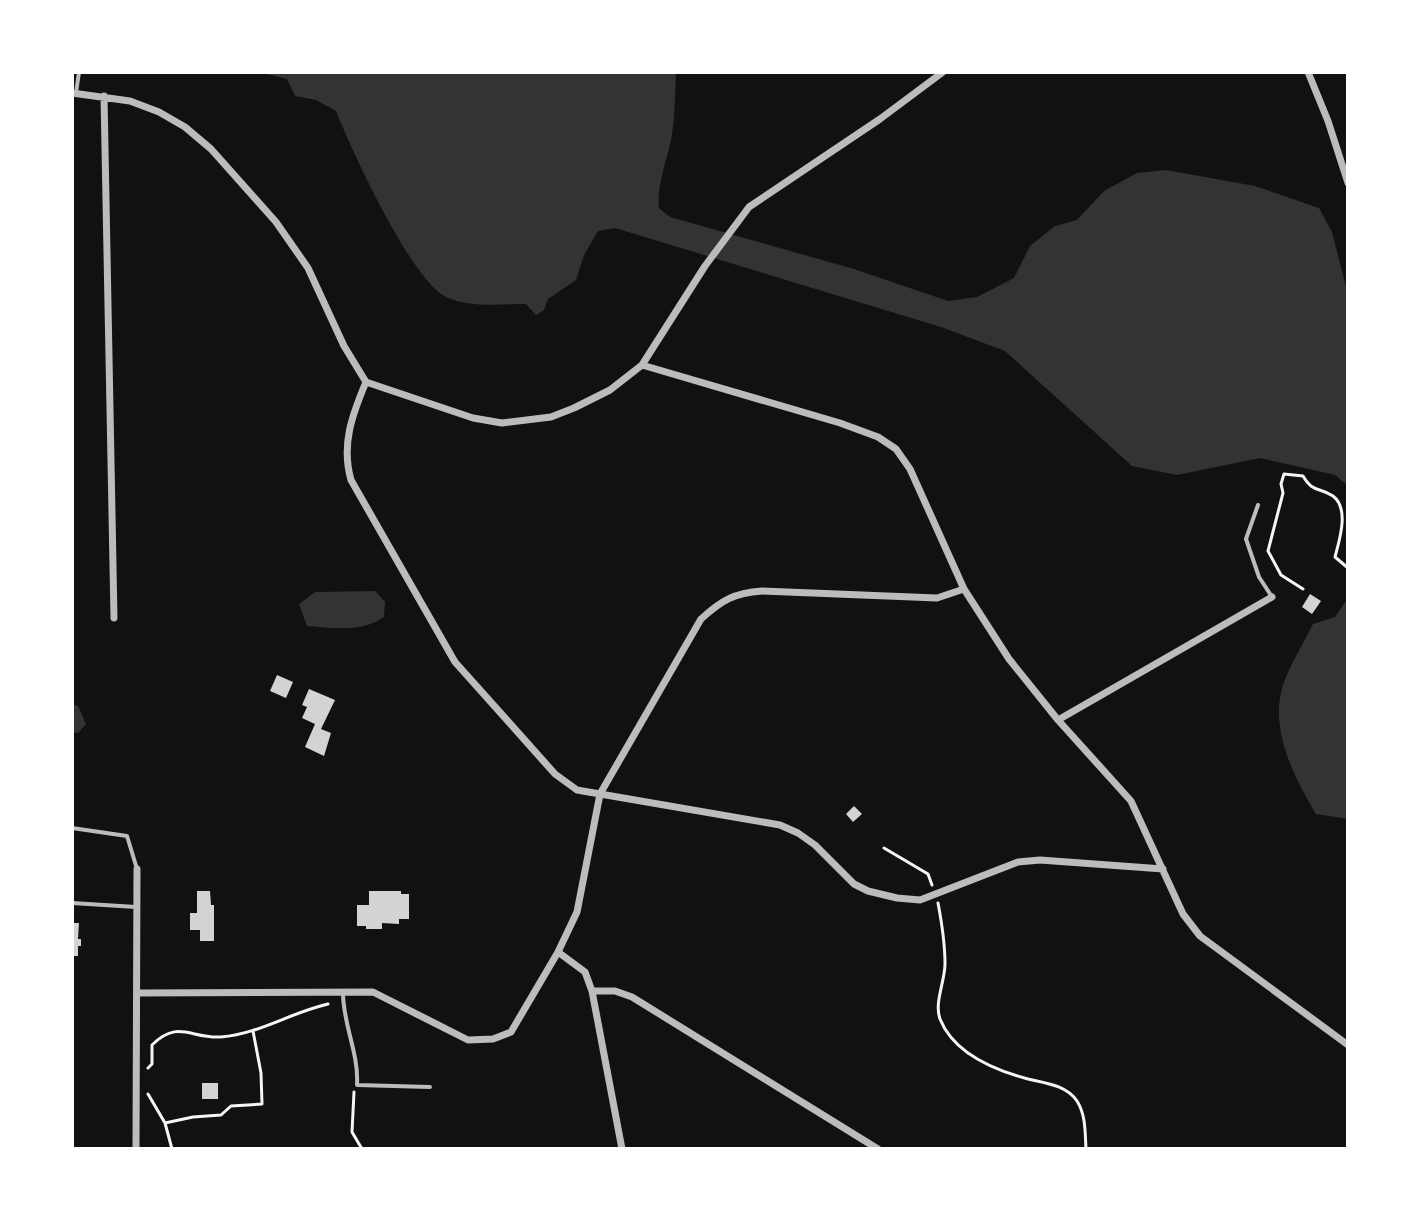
<svg xmlns="http://www.w3.org/2000/svg" width="1420" height="1221" viewBox="0 0 1420 1221" font-family="'Sofia Sans Condensed',sans-serif">
<rect width="100%" height="100%" fill="#111"/>
<path fill="#333" d="M 259,72 L 676,72 C 675,93 675,114 672,135 C 668,157 656,187 659,208 L 670,217 L 854,269 L 948,301 L 977,297 L 1014,278 L 1030,246 L 1055,226 L 1077,220 L 1104,191 L 1137,173 L 1166,170 L 1255,186 L 1319,208 L 1332,232 L 1348,295 L 1348,486 L 1335,475 L 1260,458 L 1177,475 L 1132,466 L 1005,351 L 941,327 L 615,228 L 598,231 L 584,255 L 576,280 L 548,299 L 544,310 L 536,315 L 526,304 C 500,304 470,308 446,297 C 411,280 351,149 336,111 L 316,100 L 295,96 L 287,79 Z
M 375,591 L 385,602 L 384,617 C 361,633 334,628 307,626 L 299,604 L 315,592 Z
M 1348,598 L 1348,819 L 1316,814 C 1294,777 1269,729 1283,685 C 1290,665 1303,644 1313,624 L 1335,617 Z
M 72,704 L 78,706 L 86,724 L 78,733 L 72,732 Z"/>
<path fill="#d3d3d3" d="M 1310,594 L 1321,601 L 1312,614 L 1302,607 Z
M 277,675 L 293,682 L 286,698 L 270,691 Z
M 309,689 L 335,700 L 321,729 L 331,733 L 324,756 L 305,747 L 315,724 L 302,718 L 307,707 L 302,705 Z
M 854,806 L 862,814 L 853,822 L 846,814 Z
M 197,891 L 210,891 L 211,905 L 214,905 L 214,941 L 200,941 L 200,930 L 190,930 L 190,913 L 197,913 Z
M 369,891 L 401,891 L 401,894 L 409,894 L 409,919 L 399,919 L 399,924 L 382,923 L 382,929 L 366,929 L 366,926 L 357,926 L 357,905 L 369,905 Z
M 72,923 L 79,923 L 78,939 L 81,939 L 81,946 L 78,946 L 78,956 L 72,956 Z
M 202,1083 L 218,1083 L 218,1099 L 202,1099 Z"/>
<g fill="none" stroke-linecap="round" stroke-linejoin="round">
<path stroke="#f5f5f5" stroke-width="3" d="M 1303,589 L 1281,575 L 1268,551 L 1283,493 L 1281,484 L 1284,474 L 1303,476 C 1313,493 1319,487 1333,496 C 1350,509 1339,541 1335,557 L 1348,568
M 884,848 L 928,874 L 932,885
M 938,903 C 942,924 945,944 945,964 C 945,981 934,1003 940,1019 C 954,1054 994,1070 1028,1079 C 1045,1083 1066,1085 1077,1101 C 1086,1115 1085,1133 1086,1149
M 148,1068 L 152,1064 L 152,1045 C 178,1019 191,1039 221,1037 C 259,1034 292,1012 328,1004
M 354,1092 L 352,1132 L 362,1149
M 148,1094 L 165,1123 L 172,1149
M 165,1123 L 193,1117 L 221,1115 L 231,1106 L 262,1104 L 261,1073 L 253,1031"/>
<path stroke="#bcbcbc" stroke-width="4" d="M 76,93 L 79,72
M 1258,505 L 1246,539 L 1259,577 L 1272,597
M 72,828 L 127,836 L 137,869
M 72,903 L 136,907
M 343,993 C 343,1025 359,1053 357,1085 L 430,1087"/>
<path stroke="#bcbcbc" stroke-width="7" d="M 1308,72 L 1328,121 L 1348,183
M 72,93 L 130,101 L 159,112 L 185,127 L 211,149 L 276,222 L 308,268 L 344,346 L 366,382 L 473,418 L 502,423 L 551,417 L 574,408 L 610,390 L 642,365 L 705,266 L 749,207 L 880,119 L 943,72
M 104,96 L 114,618
M 642,365 L 840,423 L 878,437 L 896,449 L 910,469 L 964,589 L 1009,659 L 1058,720 L 1131,801 L 1183,914 L 1200,936 L 1348,1045
M 366,382 C 352,415 341,445 351,480 L 455,662 L 555,774 L 577,790 L 780,825 L 798,833 L 815,845 L 854,884 L 868,891 L 897,898 L 920,900 L 1018,862 L 1040,860 L 1163,869
M 1058,720 L 1272,597
M 558,952 L 585,972 L 592,991 L 622,1149
M 592,991 L 615,991 L 632,997 L 878,1149
M 137,993 L 373,992 L 468,1040 L 493,1039 L 511,1032 L 558,952 L 577,912 L 600,794 L 701,619 C 722,600 734,593 762,591 L 937,598 L 964,589
M 136,1149 L 137,869"/>
</g>
<rect width="1420" height="1221" fill="none" stroke="#ffffff" stroke-width="148"/>
</svg>
